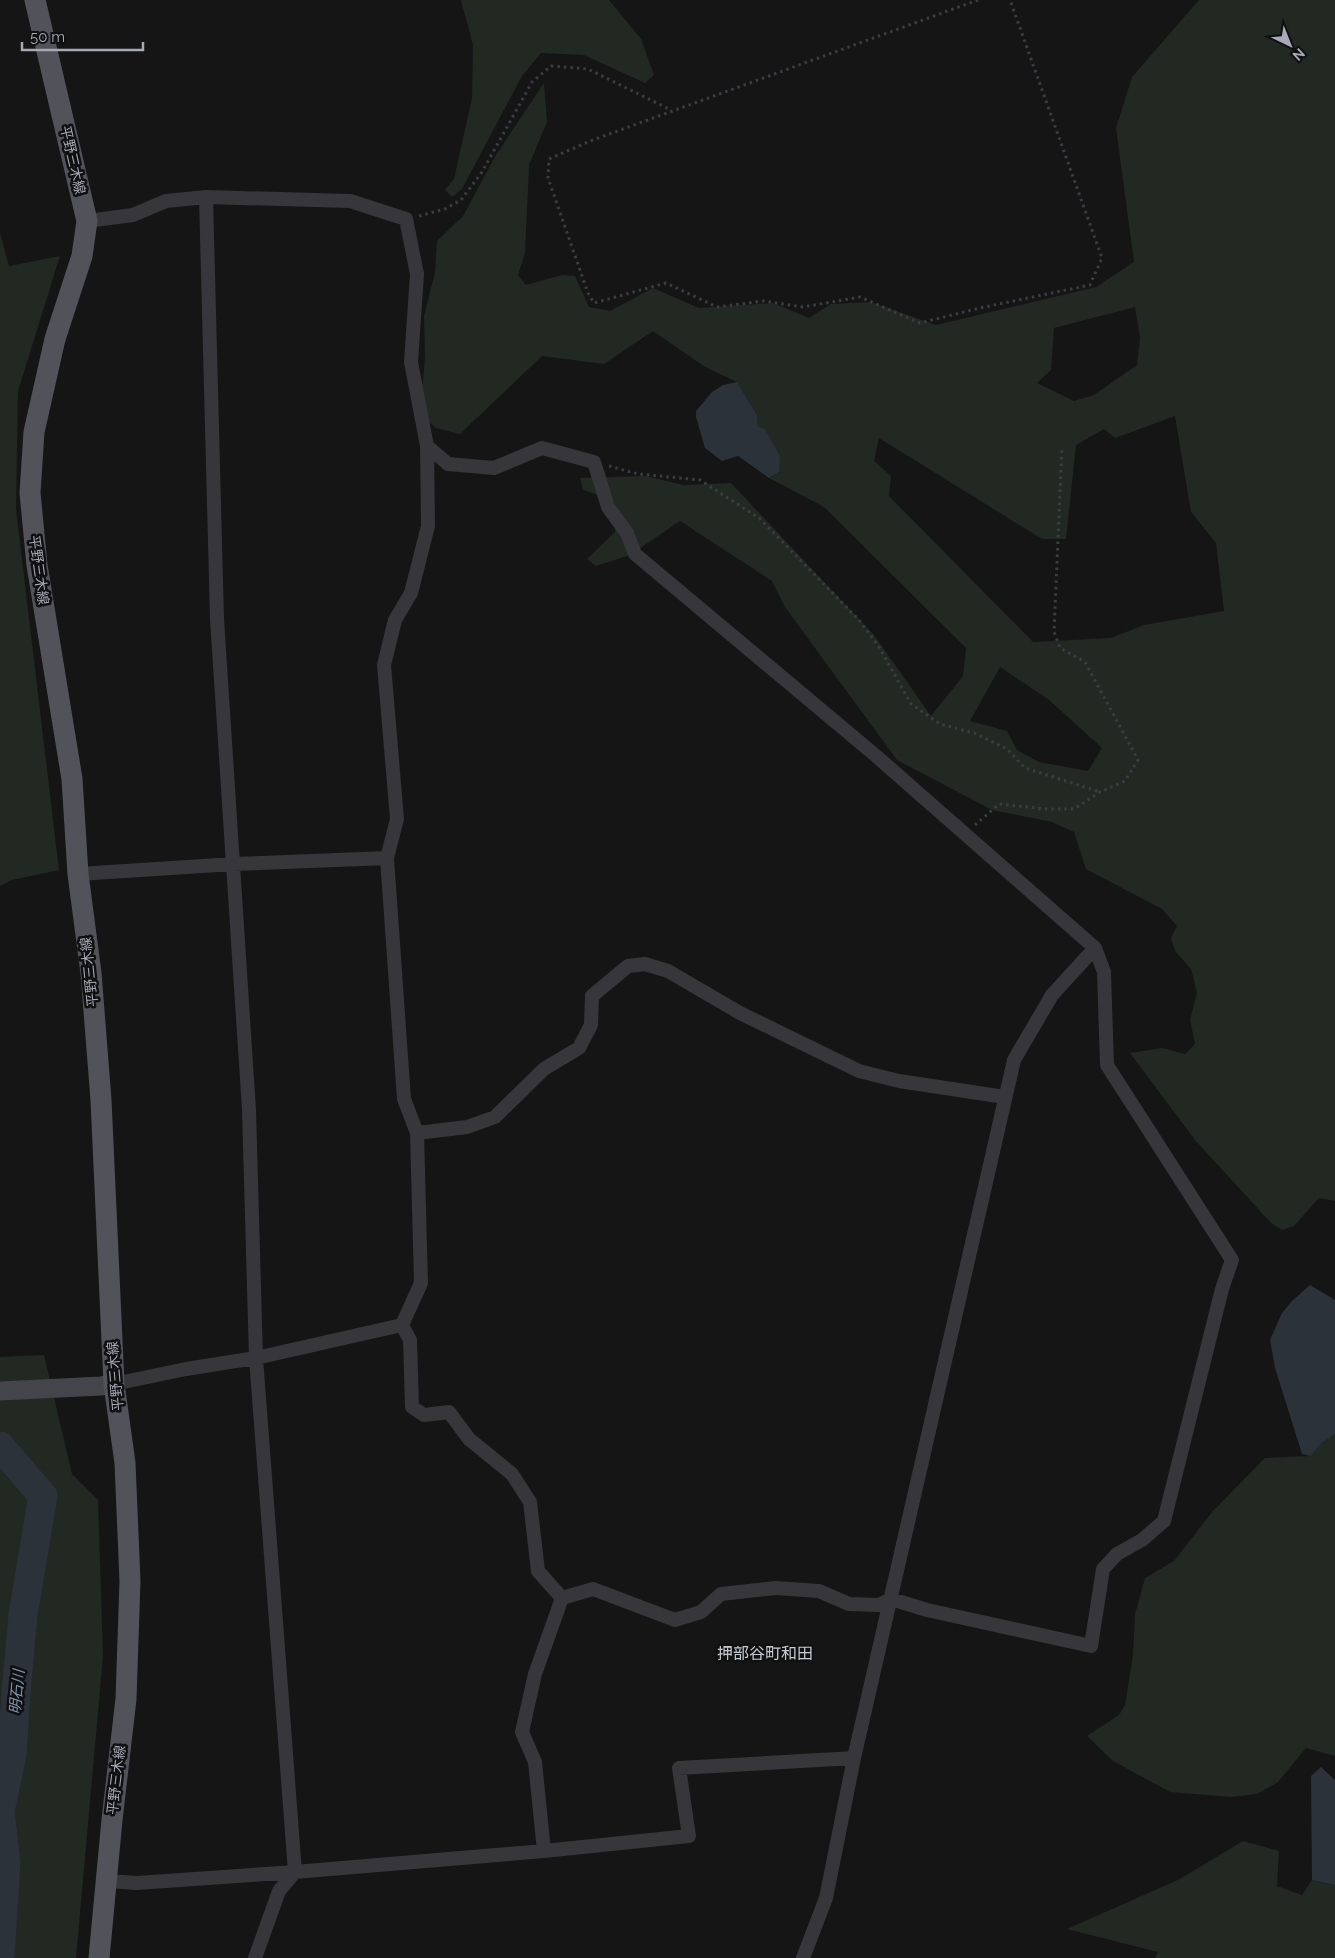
<svg xmlns="http://www.w3.org/2000/svg" width="1335" height="1958" viewBox="0 0 1335 1958" font-family="Raleway,'Noto Sans JP',sans-serif">
<rect width="100%" height="100%" fill="#151516"/>
<path fill="#212922" fill-rule="evenodd" d="M 461,0 L 609,0 L 641,39 L 654,75 L 645,83 L 584,55 L 541,53 L 522,76 L 462,189 L 452,197 L 445,190 L 454,179 L 472,98 L 473,45 Z
M 1199,0 L 1335,0 L 1335,1201 L 1319,1198 L 1294,1226 L 1282,1230 L 1271,1223 L 1195,1140 L 1130,1053 L 1162,1048 L 1185,1054 L 1195,1044 L 1190,1020 L 1197,993 L 1191,969 L 1175,951 L 1171,938 L 1177,926 L 1162,909 L 1086,869 L 1074,832 L 1052,822 L 992,810 L 897,760 L 785,607 L 772,581 L 680,521 L 630,555 L 596,566 L 587,559 L 615,532 L 614,520 L 605,497 L 583,490 L 580,478 L 646,476 L 683,485 L 731,483 L 874,635 L 931,716 L 963,676 L 966,648 L 824,507 L 769,478 L 779,472 L 758,427 L 757,415 L 737,382 L 705,367 L 653,331 L 604,364 L 542,356 L 460,434 L 436,428 L 427,420 L 421,407 L 425,357 L 424,316 L 435,273 L 437,241 L 463,216 L 496,155 L 544,83 L 547,122 L 529,165 L 525,253 L 518,275 L 526,285 L 562,275 L 575,276 L 589,307 L 610,311 L 653,288 L 699,308 L 773,303 L 809,318 L 831,304 L 871,302 L 936,325 L 1096,287 L 1134,262 L 1116,128 L 1132,77 ZM 1135,307 L 1140,338 L 1137,365 L 1094,395 L 1074,401 L 1037,383 L 1051,370 L 1054,328 ZM 1175,416 L 1191,512 L 1216,543 L 1224,611 L 1144,625 L 1111,638 L 1033,642 L 889,496 L 891,476 L 874,461 L 879,438 L 1042,539 L 1066,539 L 1076,445 L 1104,429 L 1115,438 ZM 1000,667 L 1048,699 L 1102,748 L 1088,771 L 1039,762 L 1017,750 L 1007,731 L 970,721 Z
M 0,233 L 9,266 L 60,256 L 18,391 L 16,509 L 59,870 L 12,880 L 0,886 Z
M 44,1355 L 72,1474 L 98,1500 L 103,1656 L 76,1958 L 0,1958 L 0,1357 Z
M 1335,1434 L 1335,1756 L 1306,1748 L 1278,1782 L 1257,1794 L 1231,1797 L 1170,1792 L 1113,1761 L 1087,1736 L 1119,1715 L 1125,1705 L 1133,1655 L 1135,1614 L 1145,1578 L 1174,1561 L 1212,1512 L 1265,1458 L 1311,1456 L 1319,1444 Z
M 1243,1841 L 1279,1851 L 1277,1886 L 1302,1895 L 1312,1880 L 1335,1885 L 1335,1958 L 1155,1958 L 1158,1952 L 1067,1929 L 1180,1879 Z"/>
<path fill="#2b323a" d="M 737,382 L 757,415 L 758,427 L 765,429 L 780,456 L 779,472 L 769,478 L 738,456 L 722,461 L 705,448 L 696,417 L 696,411 L 712,392 L 723,385 Z
M 1310,1285 L 1335,1300 L 1335,1434 L 1320,1444 L 1311,1456 L 1302,1454 L 1275,1368 L 1270,1340 L 1282,1313 L 1292,1301 Z
M 1321,1767 L 1335,1780 L 1335,1885 L 1312,1880 L 1311,1776 Z"/>
<g fill="none" stroke-linecap="round" stroke-linejoin="round">
<path stroke="#2b323a" stroke-width="29" d="M 0,1446 L 43,1496 L 23,1615 L 16,1693 L 12,1755 L 0,1811 L 6,1863 L 0,1955"/>
<path stroke="#3c3d42" stroke-width="3" stroke-dasharray="2.5 4" stroke-linecap="butt" d="M 978,0 L 590,141 L 549,159 L 548,178 L 588,293 L 594,303 L 666,283 L 717,307 L 764,301 L 803,307 L 860,297 L 920,323 L 980,308 L 1090,285 L 1102,258 L 1010,0
M 419,216 L 445,209 L 461,200 L 482,172 L 532,82 L 551,66 L 588,69 L 671,110
M 609,466 L 638,474 L 700,480 L 759,518 L 859,620 L 879,647 L 911,704 L 940,724 L 974,733 L 1007,749 L 1025,768 L 1100,792
M 975,825 L 999,804 L 1046,809 L 1074,809 L 1100,792 L 1125,781 L 1138,760 L 1085,662 L 1060,648 L 1054,632 L 1062,447"/>
<path stroke="#36363b" stroke-width="14" d="M 206,197 L 217,619 L 249,1110 L 256,1358 L 295,1872 L 279,1891 L 255,1958
M 87,221 L 133,215 L 166,201 L 206,197 L 350,201 L 406,219 L 417,274 L 411,362 L 427,446 L 428,526 L 411,593 L 395,620 L 384,665 L 397,819 L 387,858 L 404,1099 L 417,1133 L 421,1283 L 402,1325
M 427,446 L 448,464 L 494,468 L 542,448 L 594,462 L 608,507 L 627,533 L 635,554 L 875,755 L 1095,948 L 1104,972 L 1107,1065 L 1232,1260 L 1222,1289 L 1164,1521 L 1142,1540 L 1117,1554 L 1103,1569 L 1091,1646 L 927,1610 L 891,1599 L 879,1605 L 849,1604 L 819,1591 L 775,1588 L 721,1594 L 701,1612 L 675,1620 L 593,1589 L 562,1598
M 78,874 L 234,864 L 387,858
M 417,1133 L 467,1127 L 495,1117 L 544,1069 L 579,1048 L 591,1025 L 592,996 L 628,966 L 645,964 L 668,971 L 740,1013 L 859,1071 L 899,1081 L 1005,1097
M 402,1325 L 410,1340 L 412,1407 L 424,1415 L 449,1412 L 469,1439 L 512,1474 L 530,1502 L 538,1571 L 562,1598
M 114,1384 L 186,1369 L 256,1358 L 402,1325
M 544,1851 L 535,1762 L 522,1732 L 535,1674 L 562,1598
M 107,1881 L 137,1883 L 295,1872 L 544,1851 L 689,1836 L 679,1768 L 854,1758
M 803,1958 L 826,1898 L 854,1758 L 1014,1060 L 1052,995 L 1095,948"/>
<path stroke="#44454b" stroke-width="19" d="M 0,1391 L 101,1386 L 114,1384"/>
<path stroke="#52535a" stroke-width="21" d="M 35,0 L 87,221 L 82,256 L 55,339 L 34,432 L 30,493 L 37,565 L 72,779 L 78,874 L 91,973 L 101,1100 L 114,1384 L 125,1463 L 130,1581 L 126,1699 L 112,1820 L 99,1958"/>
</g>
<g text-anchor="middle" dominant-baseline="central" stroke-width="5" stroke-linejoin="round" paint-order="stroke">
<g font-size="14" fill="#a7aab6" stroke="#101011">
<text transform="translate(73 160) rotate(77)">平野三木線</text>
<text transform="translate(39 570) rotate(82)">平野三木線</text>
<text transform="translate(89 972) rotate(-96)">平野三木線</text>
<text transform="translate(115 1376) rotate(-95)">平野三木線</text>
<text transform="translate(116 1780) rotate(-83)">平野三木線</text>
</g>
<g font-size="15" font-style="italic" fill="#7f95b0" stroke="#101011">
<text transform="translate(17 1692) rotate(-85)">明石川</text>
</g>
<g font-size="16" fill="#c8cad2" stroke="#101011">
<text x="765" y="1653">押部谷町和田</text>
</g>
</g>
<g transform="translate(1290 45) rotate(137)" stroke="#101011" stroke-width="4" paint-order="stroke">
<path d="M0-4L9 19L0 12L-9 19Z" fill="#a7aab6"/>
<text y="-8" font-size="14" font-weight="bold" text-anchor="middle" fill="#a7aab6">N</text>
</g>
<path d="M22 42v8h121v-8" fill="none" stroke="#a7aab6" stroke-width="2.5"/>
<text x="30" y="42" font-size="15" fill="#a7aab6" stroke="#101011" stroke-width="4" paint-order="stroke">50 m</text>
</svg>
